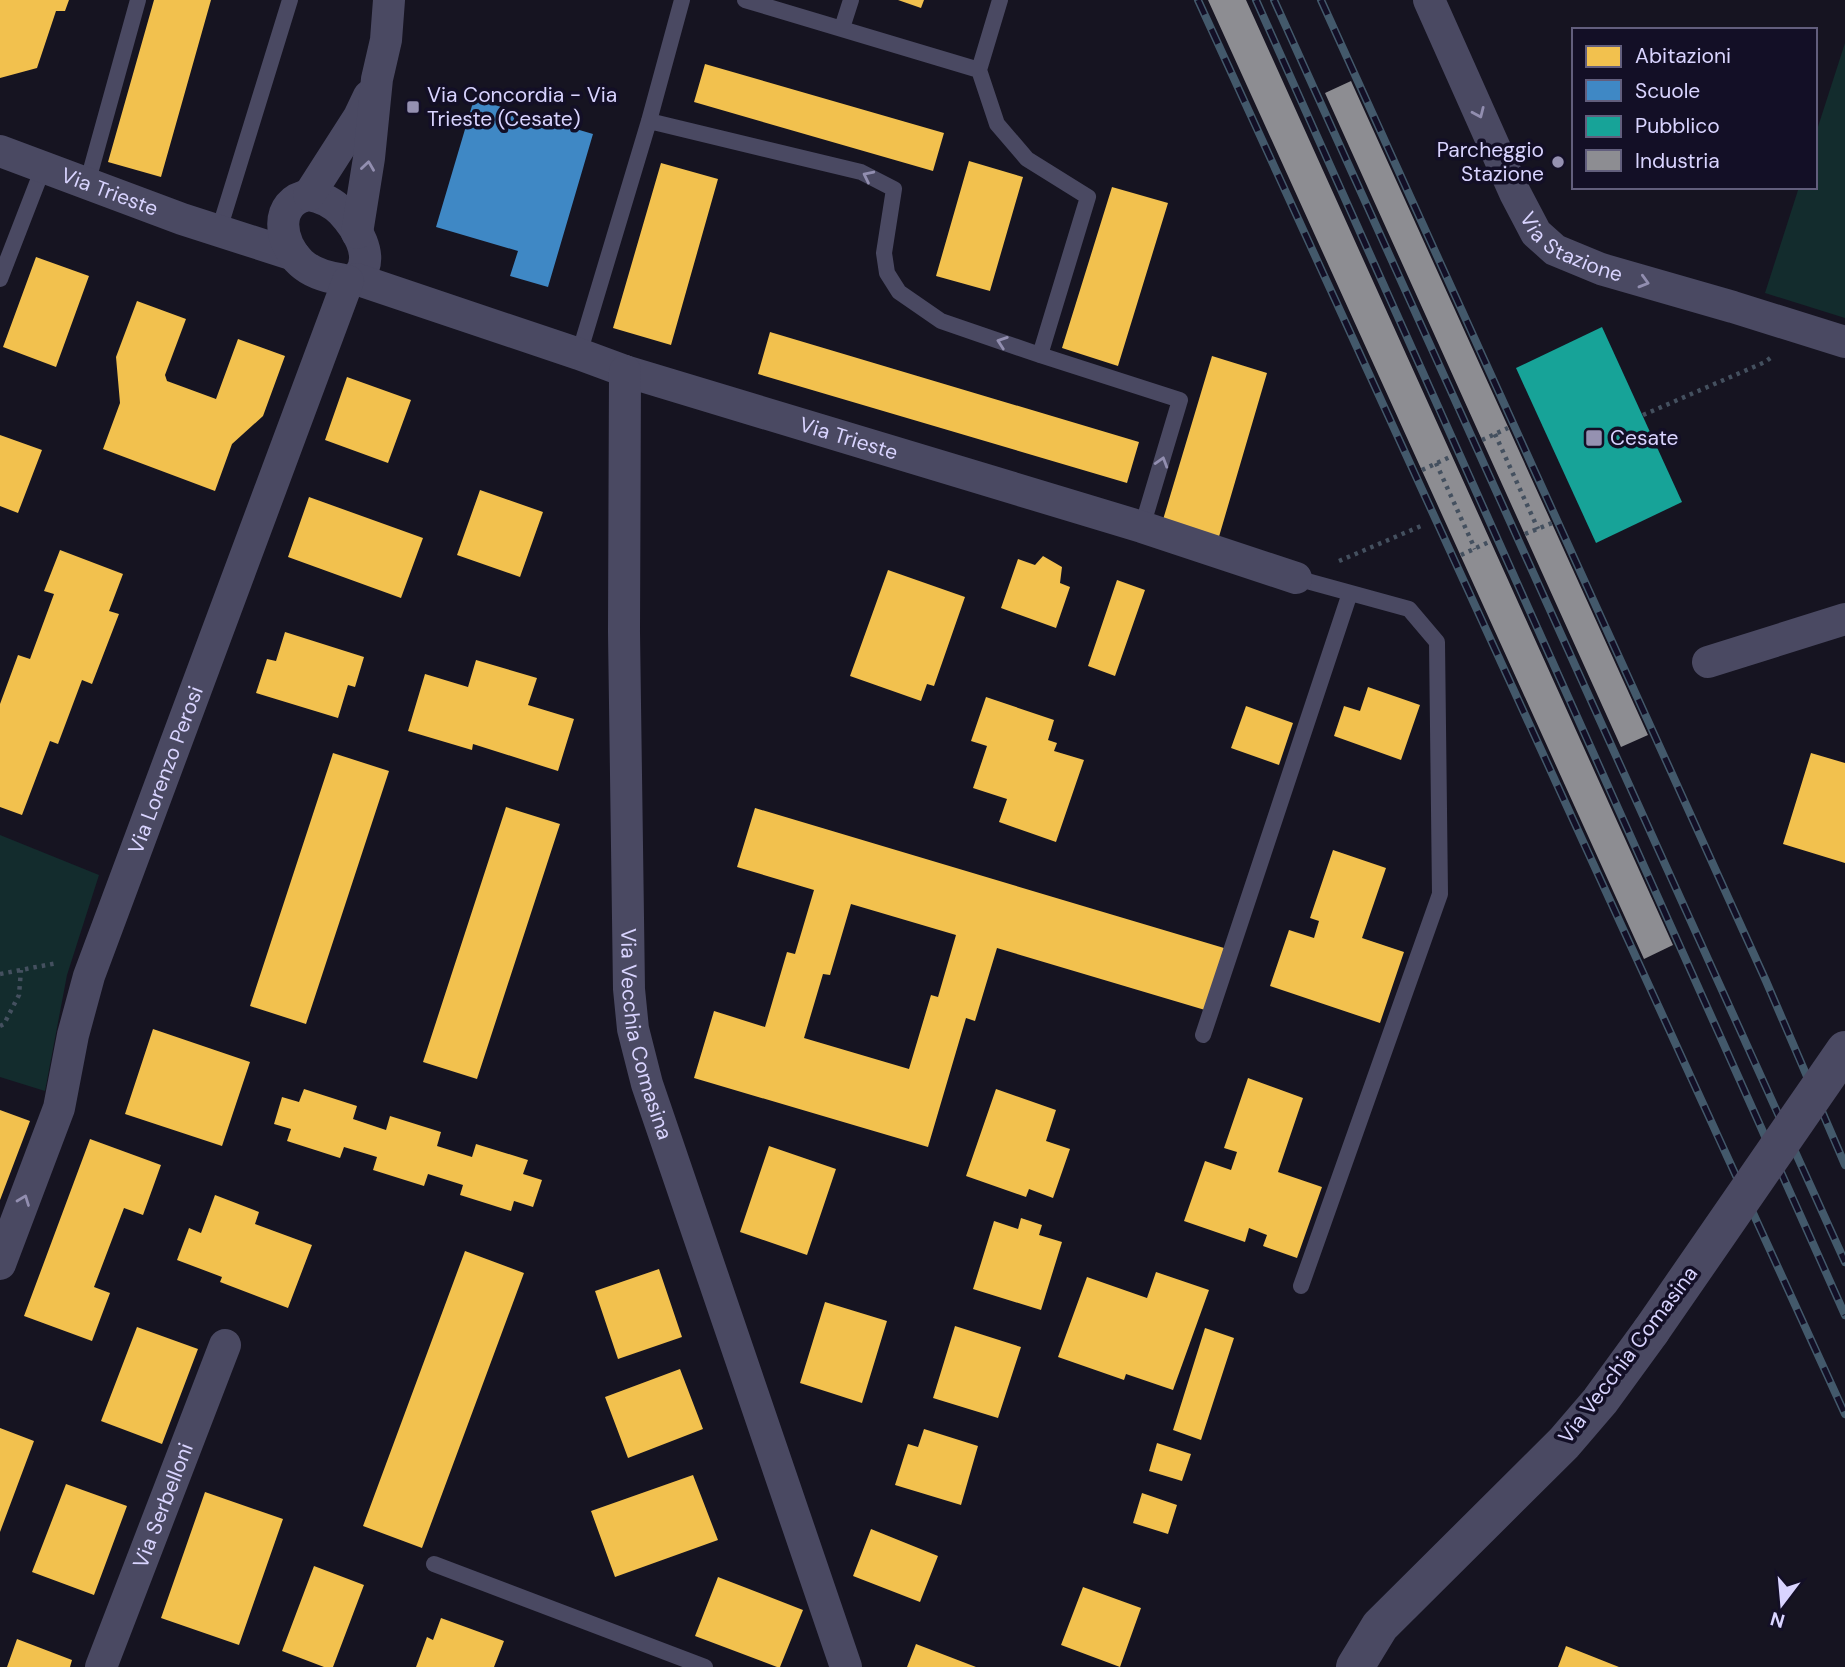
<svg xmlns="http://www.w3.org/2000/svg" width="1845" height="1667" viewBox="0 0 1845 1667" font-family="'DM Sans',sans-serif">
<rect width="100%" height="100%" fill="#161421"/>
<path fill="#132c2d" d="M 1845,43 L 1845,318 L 1765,293 L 1799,187 L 1815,187 L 1815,136 Z
M 0,835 L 99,875 L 67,975 L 45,1091 L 0,1077 Z"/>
<path fill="#f2c14e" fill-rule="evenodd" d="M 0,0 L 69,0 L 65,11 L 56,11 L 37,68 L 0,78 Z
M 154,0 L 211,0 L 161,177 L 108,162 Z
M 898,0 L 924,0 L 921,8 Z
M 705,64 L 944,133 L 933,171 L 694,102 Z
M 969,161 L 1023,177 L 990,291 L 936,276 Z
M 661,163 L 718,179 L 671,345 L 613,328 Z
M 1112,187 L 1168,203 L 1118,366 L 1062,348 Z
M 36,257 L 89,276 L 56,367 L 3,347 Z
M 137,301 L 186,319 L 165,375 L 167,381 L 216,399 L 238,339 L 285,356 L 263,416 L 232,444 L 215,491 L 103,449 L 120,403 L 116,357 Z
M 770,332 L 1139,442 L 1127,483 L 758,374 Z
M 1212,356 L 1267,373 L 1218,540 L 1162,523 Z
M 347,377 L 411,400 L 388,463 L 325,440 Z
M 0,435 L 42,450 L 18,513 L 0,506 Z
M 480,490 L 543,512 L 520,577 L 457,555 Z
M 309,497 L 423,538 L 401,598 L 288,557 Z
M 60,550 L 123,574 L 109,611 L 119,614 L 92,684 L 82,680 L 58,744 L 50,741 L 22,815 L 0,807 L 0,704 L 18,655 L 30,659 L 54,594 L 44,591 Z
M 1043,556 L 1062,567 L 1060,583 L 1070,587 L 1056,628 L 1001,608 L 1018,559 L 1035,565 Z
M 888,570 L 965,597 L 934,686 L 927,684 L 921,701 L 850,676 Z
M 1117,580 L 1145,590 L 1115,676 L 1088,666 Z
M 285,632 L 364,657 L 355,687 L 348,685 L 338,718 L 256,693 L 267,659 L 276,661 Z
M 476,660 L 537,678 L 528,705 L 574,719 L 558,771 L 473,744 L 472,750 L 408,731 L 425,674 L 468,687 Z
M 1368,687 L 1420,705 L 1401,760 L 1334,736 L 1344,706 L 1360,711 Z
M 986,697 L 1054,720 L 1048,740 L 1057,743 L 1054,751 L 1084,760 L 1056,842 L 999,822 L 1007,799 L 973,788 L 987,746 L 971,741 Z
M 1246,706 L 1293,723 L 1279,765 L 1231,748 Z
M 333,753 L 389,771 L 306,1024 L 250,1006 Z
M 1811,753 L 1845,763 L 1845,863 L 1783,844 Z
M 506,807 L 560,824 L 477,1079 L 423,1062 Z
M 755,808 L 1224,948 L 1205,1010 L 997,948 L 975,1021 L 966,1018 L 928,1147 L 694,1078 L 714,1011 L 765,1027 L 787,952 L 795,954 L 814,890 L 737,867 ZM 851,904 L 956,935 L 938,997 L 931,995 L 909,1069 L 804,1038 L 823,974 L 830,975 Z
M 1333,850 L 1386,868 L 1362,938 L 1404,952 L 1380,1023 L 1270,986 L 1289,930 L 1314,938 L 1319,921 L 1310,918 Z
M 153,1029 L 250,1062 L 222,1146 L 125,1114 Z
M 1248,1078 L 1303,1098 L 1278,1172 L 1322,1187 L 1297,1258 L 1263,1246 L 1267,1235 L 1249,1228 L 1245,1242 L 1184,1221 L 1205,1161 L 1231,1170 L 1237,1152 L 1224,1148 Z
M 304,1089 L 357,1106 L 353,1119 L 386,1130 L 390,1116 L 441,1132 L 437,1146 L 472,1157 L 476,1144 L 528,1160 L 523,1174 L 542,1180 L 533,1207 L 514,1201 L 511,1211 L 460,1195 L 463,1185 L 428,1174 L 424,1186 L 373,1170 L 377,1157 L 344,1147 L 340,1158 L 287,1141 L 291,1129 L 274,1124 L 282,1097 L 299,1102 Z
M 996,1089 L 1056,1110 L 1046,1141 L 1070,1149 L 1053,1198 L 1029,1189 L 1026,1197 L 966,1176 Z
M 0,1110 L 30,1121 L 0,1200 Z
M 90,1139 L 161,1165 L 143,1215 L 124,1208 L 94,1287 L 110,1293 L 92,1341 L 24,1316 Z
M 769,1146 L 836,1169 L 807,1255 L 740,1232 Z
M 215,1195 L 259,1212 L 255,1224 L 312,1245 L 288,1308 L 220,1282 L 222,1277 L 177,1260 L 189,1228 L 201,1233 Z
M 1021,1218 L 1042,1225 L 1039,1235 L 1062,1242 L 1041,1310 L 973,1289 L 994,1221 L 1018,1229 Z
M 465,1251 L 524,1273 L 422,1548 L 363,1526 Z
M 659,1269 L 682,1337 L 618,1359 L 595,1291 Z
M 1156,1272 L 1209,1290 L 1173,1390 L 1126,1374 L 1124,1380 L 1058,1357 L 1087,1277 L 1147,1298 Z
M 825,1302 L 887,1321 L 862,1403 L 800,1383 Z
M 955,1326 L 1021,1347 L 998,1418 L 933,1398 Z
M 137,1327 L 198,1349 L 162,1444 L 101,1421 Z
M 1205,1328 L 1234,1338 L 1201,1440 L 1173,1430 Z
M 680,1369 L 703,1429 L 628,1458 L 605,1397 Z
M 0,1428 L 34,1441 L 0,1532 Z
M 924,1429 L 978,1446 L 961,1505 L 895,1485 L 908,1444 L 918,1447 Z
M 1157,1443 L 1191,1454 L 1182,1481 L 1149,1471 Z
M 693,1475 L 718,1540 L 615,1577 L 591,1511 Z
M 66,1484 L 127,1506 L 94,1595 L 32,1572 Z
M 205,1492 L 283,1519 L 239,1645 L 161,1618 Z
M 1142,1493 L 1177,1505 L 1168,1534 L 1133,1523 Z
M 871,1529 L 938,1556 L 920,1602 L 853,1576 Z
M 314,1566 L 364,1585 L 333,1667 L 324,1667 L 282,1651 Z
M 718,1577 L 803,1610 L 780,1667 L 777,1667 L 695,1636 Z
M 1083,1587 L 1141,1608 L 1120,1667 L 1061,1645 Z
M 441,1618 L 504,1641 L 494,1667 L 416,1667 L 427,1637 L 433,1640 Z
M 17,1639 L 72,1660 L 70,1667 L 7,1667 Z
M 916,1644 L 976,1667 L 907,1667 Z
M 1566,1646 L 1619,1667 L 1558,1667 Z"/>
<path fill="#3f88c5" d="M 474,99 L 593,134 L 548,287 L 510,276 L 518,251 L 436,227 Z"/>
<path fill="#17a398" d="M 1602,327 L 1682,502 L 1596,543 L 1516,368 Z"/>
<path fill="#8d8d92" d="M 1208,0 L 1246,0 L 1673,945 L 1644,959 Z
M 1351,81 L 1648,735 L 1621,747 L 1325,93 Z"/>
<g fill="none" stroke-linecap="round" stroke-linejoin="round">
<path stroke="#44505f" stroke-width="4.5" stroke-dasharray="3.5 5" stroke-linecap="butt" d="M 1643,415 L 1765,362 L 1773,356
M 1495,434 L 1538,529
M 1482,440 L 1508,428
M 1436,463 L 1475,549
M 1422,470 L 1452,456
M 1525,534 L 1552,523
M 1461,555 L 1491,541
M 1339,561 L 1421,526
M 0,974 L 57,963
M 0,1026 L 4,1024 L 19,995 L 21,970"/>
<path stroke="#4a4962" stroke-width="16" d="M 745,0 L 979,70 L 997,124 L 1027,159 L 1088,197 L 1040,355
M 842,28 L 851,0
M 979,70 L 1000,0
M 649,121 L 861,172 L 894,189 L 884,253 L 887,273 L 899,292 L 941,321 L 1040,355 L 1180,400 L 1142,527
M 87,184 L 138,0
M 219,230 L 290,0
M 0,279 L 43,168
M 579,354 L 649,121 L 682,0
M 1296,578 L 1409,609 L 1437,642 L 1440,894 L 1301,1286
M 1203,1035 L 1350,593
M 434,1564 L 705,1667"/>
<g stroke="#4a4962" stroke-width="32">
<path id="s1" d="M 1429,0 L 1515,193 L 1536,233 L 1555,250 L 1601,269 L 1733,307 L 1845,342"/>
<path id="s2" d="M 0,151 L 182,219 L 294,255"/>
<path d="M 309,195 C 321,197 333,203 342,212 C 356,227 375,256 359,275 C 354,282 348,281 340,279 C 326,277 312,273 301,263 C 279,243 273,201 309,195 Z"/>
<path d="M 309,195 L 359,117 L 369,96"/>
<path d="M 357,233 L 369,158 L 377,79 L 386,40 L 389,0"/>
<path id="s3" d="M 356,279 L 579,354 L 625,371 L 1142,527 L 1296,578"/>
<path id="s4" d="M 625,371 L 624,632 L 629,989 L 633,1029 L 647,1084 L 846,1667"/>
<path d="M 1708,662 L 1845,619"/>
<path id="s5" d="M 0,1264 L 59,1108 L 73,1035 L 89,976 L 348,281"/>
<path id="s6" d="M 101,1667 L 225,1345"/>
</g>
<path stroke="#4a4962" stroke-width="38" d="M 1355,1667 L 1380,1626 L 1564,1443 L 1600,1401 L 1651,1331"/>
<g stroke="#43596b" stroke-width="8">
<path id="rail" d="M 1198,0 L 1845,1414
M 1256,0 L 1845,1315
M 1274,0 L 1845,1262
M 1321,0 L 1766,981 L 1845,1165"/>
</g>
<use href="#rail" stroke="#130f26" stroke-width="5" stroke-dasharray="16" stroke-linecap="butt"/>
<path stroke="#4a4962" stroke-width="38" d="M 1651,1331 L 1845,1050"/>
</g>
<defs><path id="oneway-chevron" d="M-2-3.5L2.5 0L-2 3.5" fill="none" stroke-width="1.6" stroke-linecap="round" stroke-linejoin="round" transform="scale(1.75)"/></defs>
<g stroke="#928eb0">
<use href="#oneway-chevron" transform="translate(1479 113) rotate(66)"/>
<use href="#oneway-chevron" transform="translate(368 166) rotate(-82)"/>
<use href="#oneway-chevron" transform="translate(868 176) rotate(-154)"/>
<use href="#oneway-chevron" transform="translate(1644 282) rotate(16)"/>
<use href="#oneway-chevron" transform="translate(1002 342) rotate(-161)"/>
<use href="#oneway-chevron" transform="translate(1162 462) rotate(-73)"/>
<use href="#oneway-chevron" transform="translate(24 1200) rotate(-69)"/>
</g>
<g fill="#9591b1" stroke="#130f26" stroke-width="2.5">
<rect x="406" y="100" width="14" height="14" rx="3.5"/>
<circle cx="1558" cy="162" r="7"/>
<rect x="1585" y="429" width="18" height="18" rx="3.5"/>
</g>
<g text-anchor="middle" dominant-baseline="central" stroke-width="7" stroke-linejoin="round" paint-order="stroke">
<g font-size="21" fill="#d9d4ff" stroke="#130f26" text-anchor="start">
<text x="427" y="95">Via Concordia - Via<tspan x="427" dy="24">Trieste (Cesate)</tspan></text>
<text x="1544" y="150" text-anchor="end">Parcheggio<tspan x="1544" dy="24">Stazione</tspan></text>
<text x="1610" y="438">Cesate</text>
</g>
<g font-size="21" fill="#d9d4ff" stroke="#130f26">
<text stroke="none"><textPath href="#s2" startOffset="117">Via Trieste</textPath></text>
<text stroke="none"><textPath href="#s1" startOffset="294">Via Stazione</textPath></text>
<text stroke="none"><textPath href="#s3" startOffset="518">Via Trieste</textPath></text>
<text stroke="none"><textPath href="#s5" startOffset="522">Via Lorenzo Perosi</textPath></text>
<text stroke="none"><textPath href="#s4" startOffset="665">Via Vecchia Comasina</textPath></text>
<text transform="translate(1628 1355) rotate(-53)">Via Vecchia Comasina</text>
<text stroke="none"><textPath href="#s6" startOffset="173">Via Serbelloni</textPath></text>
</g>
</g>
<rect x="1572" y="28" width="245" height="161" fill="#130f26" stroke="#625e7d" stroke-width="2"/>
<rect x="1586" y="46" width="35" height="21" fill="#f2c14e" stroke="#625e7d" stroke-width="2"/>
<text x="1635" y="63" font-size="21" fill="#d9d4ff">Abitazioni</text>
<rect x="1586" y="80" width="35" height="21" fill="#3f88c5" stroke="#625e7d" stroke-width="2"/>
<text x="1635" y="98" font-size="21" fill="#d9d4ff">Scuole</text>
<rect x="1586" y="116" width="35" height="21" fill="#17a398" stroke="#625e7d" stroke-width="2"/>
<text x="1635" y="133" font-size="21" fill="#d9d4ff">Pubblico</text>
<rect x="1586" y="150" width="35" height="21" fill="#8d8d92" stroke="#625e7d" stroke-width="2"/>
<text x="1635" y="168" font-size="21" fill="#d9d4ff">Industria</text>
<g transform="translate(1782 1604) rotate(196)" stroke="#130f26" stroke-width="5" paint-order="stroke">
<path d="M0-5L12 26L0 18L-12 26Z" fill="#d9d4ff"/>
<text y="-10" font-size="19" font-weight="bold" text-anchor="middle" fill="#d9d4ff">N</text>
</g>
</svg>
